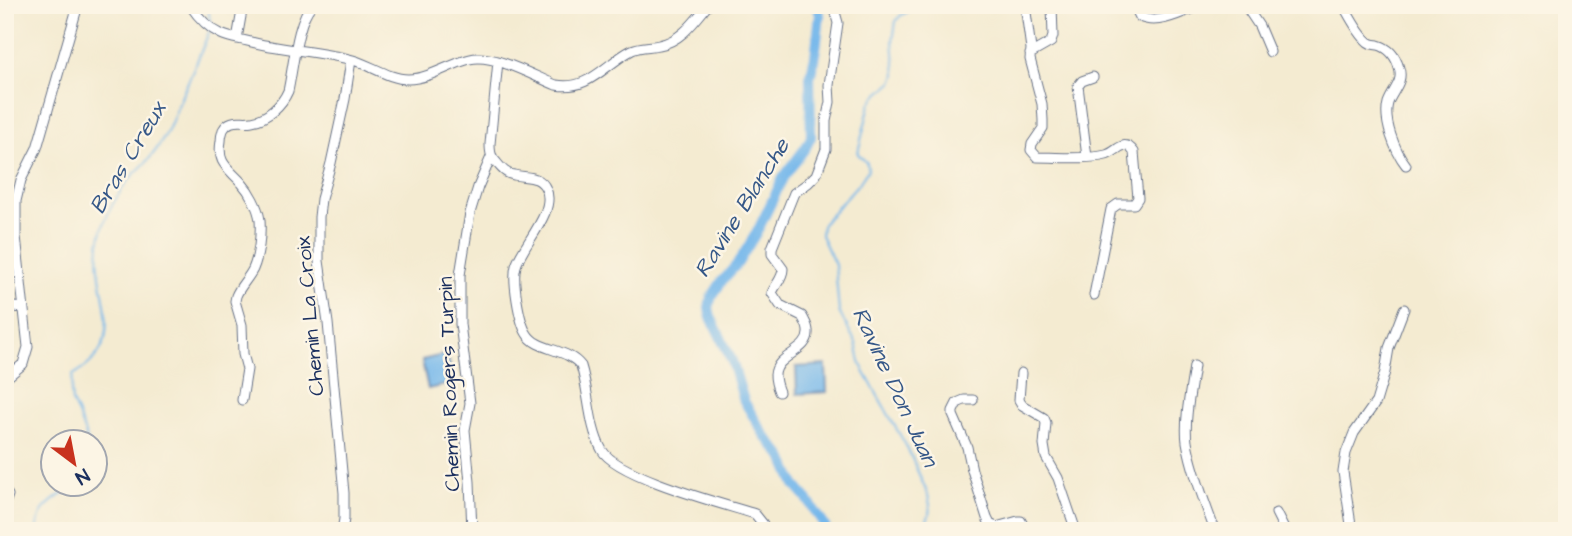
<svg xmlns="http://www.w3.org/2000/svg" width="1572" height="536" viewBox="0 0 1572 536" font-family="'Architects Daughter',sans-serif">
<rect width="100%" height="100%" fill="#fcf5e5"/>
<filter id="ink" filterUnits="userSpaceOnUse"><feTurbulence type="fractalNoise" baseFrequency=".0143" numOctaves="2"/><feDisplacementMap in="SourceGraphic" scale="14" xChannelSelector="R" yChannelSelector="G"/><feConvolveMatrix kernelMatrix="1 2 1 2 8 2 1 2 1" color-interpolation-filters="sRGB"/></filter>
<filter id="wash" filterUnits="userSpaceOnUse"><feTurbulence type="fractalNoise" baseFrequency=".00686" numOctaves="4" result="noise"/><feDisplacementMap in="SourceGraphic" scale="28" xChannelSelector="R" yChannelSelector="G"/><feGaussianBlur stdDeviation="1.57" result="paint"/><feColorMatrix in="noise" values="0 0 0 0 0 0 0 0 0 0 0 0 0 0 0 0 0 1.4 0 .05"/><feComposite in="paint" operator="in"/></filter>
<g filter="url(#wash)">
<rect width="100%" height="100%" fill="#f4ebd1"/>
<path fill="#76b8eb" stroke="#4874a4" stroke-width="2" d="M 447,354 L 454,383 L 428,389 L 422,360 Z
M 826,365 L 827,392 L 797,394 L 796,367 Z"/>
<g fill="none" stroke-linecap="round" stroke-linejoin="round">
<path stroke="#76b8eb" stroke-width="2" d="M 208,5 L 210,23
M 920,5 L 900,16 L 896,21 L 893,41 L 896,75 L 893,82 L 875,97 L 870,104 L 859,148 L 858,154 L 867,163 L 868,170 L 859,183 L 826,220 L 822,226 L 821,235 L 835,265 L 839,312 L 856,343 L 860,362 L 865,373 L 908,449 L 928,495 L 930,505 L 929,515 L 923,531
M 88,442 L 77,412 L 72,402 L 71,391 L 73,375 C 136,340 89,289 100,239 C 104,218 115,198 128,181 C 136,171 146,164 153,154 C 158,148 161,142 165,136 C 173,122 177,106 184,91 C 193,71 201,52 209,32
M 36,531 C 38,523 39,516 44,509 C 52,499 66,492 76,484"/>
<path stroke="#76b8eb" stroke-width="10" d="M 817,5 L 820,15 L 815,57 L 810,77 L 811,137 L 806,147 L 783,178 L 758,230 L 738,263 L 722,281 L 711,298 L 709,308 L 711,317 L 732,361 L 744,401 L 765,436 L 783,457 L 795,485 L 807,499 L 825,526 L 826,531"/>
</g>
</g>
<g filter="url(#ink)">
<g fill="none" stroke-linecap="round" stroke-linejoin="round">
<g stroke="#677186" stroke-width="11">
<path id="minor" d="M 190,5 C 198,17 208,28 221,34 C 229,38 239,39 247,41 C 282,50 318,51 353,60 C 371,65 389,79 408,79 C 429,79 450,64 470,59 C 493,53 534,76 556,85 C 589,91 605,64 632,50 C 640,46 650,47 659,45 C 681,41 694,22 708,5
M 1025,5 L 1031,49 L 1030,59 L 1042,104 L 1043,120 L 1043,128 L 1032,144 L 1031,150 L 1037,157 C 1060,157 1084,160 1106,155 C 1118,152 1123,137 1134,152 L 1138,198 L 1134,204 L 1118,204 L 1111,209 L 1094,295
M 1134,5 L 1140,17 C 1158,26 1183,12 1201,5
M 1245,5 L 1259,26 L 1270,52
M 1343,5 C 1349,15 1358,34 1368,42 C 1372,45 1372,44 1378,45 C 1389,48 1396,57 1399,68 C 1404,82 1392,91 1388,103 C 1383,121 1395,151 1406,165
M 237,39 L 243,5
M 1030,54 L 1051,42 L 1053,36 L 1052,5
M 498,61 L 490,144 C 490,153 491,157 497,163 C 502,169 506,174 514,175 C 527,178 540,175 546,189 C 557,211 522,245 516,266 C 512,279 519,322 527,334 C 537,351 568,348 581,366 C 589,391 589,428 602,450 C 616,476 723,504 755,514 L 763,524 L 765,531
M 1087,157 L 1078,86 L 1082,81 L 1093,77
M 5,306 L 23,308
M 1194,366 C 1191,388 1184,420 1187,442 C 1192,471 1205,503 1215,531
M 1021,373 L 1019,400 L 1022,405 L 1044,418 L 1046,423 L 1044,445 L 1046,457 L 1058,478 L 1076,531
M 5,379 L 23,364 L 28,347 L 16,236 L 16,201 L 21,180 L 37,148 L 78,5
M 779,392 C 777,387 775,380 775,375 C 776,354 810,352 808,331 C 808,326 804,320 802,316 L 780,305 L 772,293 C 775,285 783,278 783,269 L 772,254 L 772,248 L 794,193 L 808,183 L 816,175 L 826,149 L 826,121 L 830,102 L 829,85 L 838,23 L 833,5
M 242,400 L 247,369 L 243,354 L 242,325 L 235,301 L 236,296 C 240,286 248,279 253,269 C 259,255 261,235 260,220 C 258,207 250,192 241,182 C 227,167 217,163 221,141 C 221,138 222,133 223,130 C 230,117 241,123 252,121 C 267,119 282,105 288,91 C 293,70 297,19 312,5
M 973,400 L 964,400 L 957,403 L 953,411 L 953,415 L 967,447 L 972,470 L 987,518 L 990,524 L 996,527 L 1018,521 L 1021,521 L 1026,531
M 5,503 L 8,495
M 1276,513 L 1285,531
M 342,531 L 344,519 L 344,493 L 328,323 L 319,261 L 319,217 L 321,199 L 331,163 L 345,99 L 351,60
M 472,531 L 470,482 L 465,430 L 470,403 L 460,324 L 460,275 L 470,213 L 478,187 L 491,157
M 1352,531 L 1343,472 L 1346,453 L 1354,433 L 1376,402 L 1385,372 L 1389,348 L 1404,309"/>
</g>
<use href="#minor" stroke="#fff" stroke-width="9"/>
</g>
</g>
<g text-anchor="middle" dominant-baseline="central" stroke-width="5" stroke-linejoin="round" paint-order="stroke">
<g font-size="21" fill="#1b2f5e" stroke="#fcf5e5">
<text transform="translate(310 316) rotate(-95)">Chemin La Croix</text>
<text transform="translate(449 384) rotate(-92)">Chemin Rogers Turpin</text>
</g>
<g font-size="23" font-style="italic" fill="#365888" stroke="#fcf5e5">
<text transform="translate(128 158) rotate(-59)">Bras Creux</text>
<text transform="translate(742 208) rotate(-58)">Ravine Blanche</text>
<text transform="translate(895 387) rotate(65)">Ravine Don Juan</text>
</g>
</g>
<rect width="1572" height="536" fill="none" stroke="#fcf5e5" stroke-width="28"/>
<g transform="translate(74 463) rotate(148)"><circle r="33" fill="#fcf5e5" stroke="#a2a6af" stroke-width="2"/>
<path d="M0-5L12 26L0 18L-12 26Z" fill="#c8321e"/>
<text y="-10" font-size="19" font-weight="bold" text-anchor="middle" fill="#1b2f5e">N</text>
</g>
</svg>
